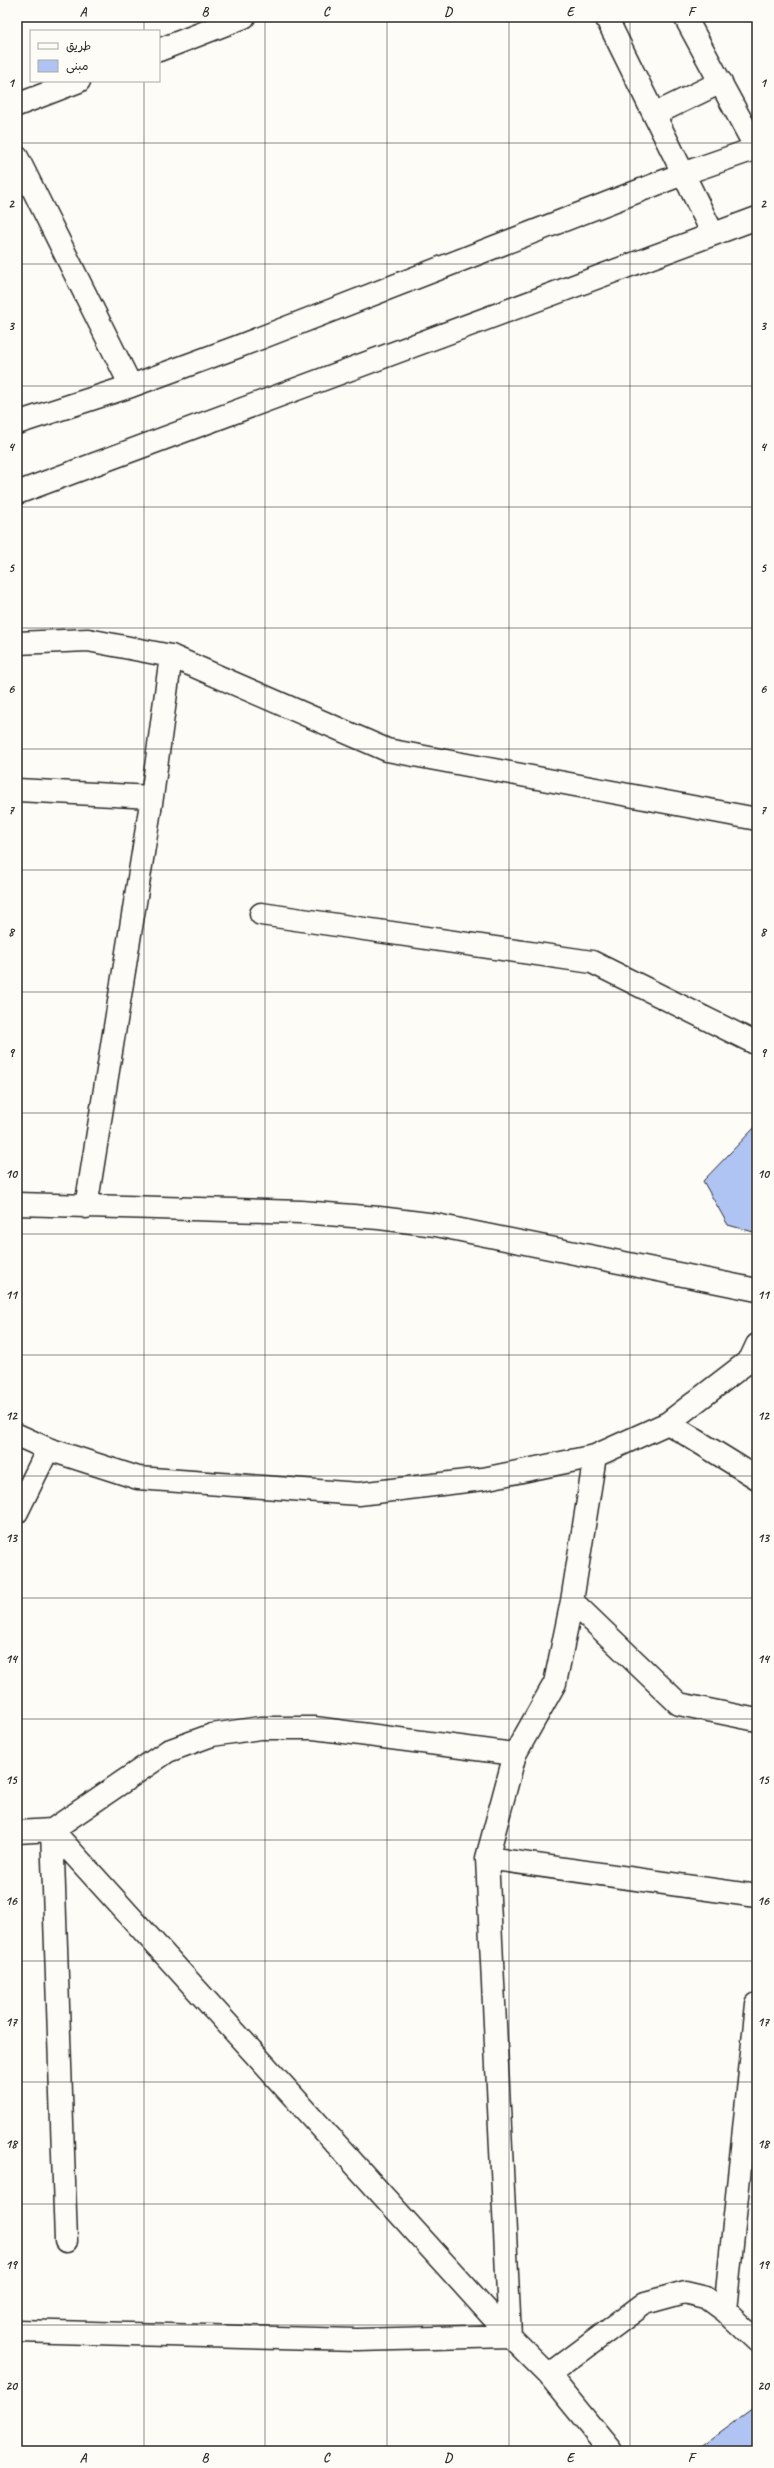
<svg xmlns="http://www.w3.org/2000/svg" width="774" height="2468" viewBox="0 0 774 2468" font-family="Caveat,'Playpen Sans Arabic',sans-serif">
<rect width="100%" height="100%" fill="#fdfcf7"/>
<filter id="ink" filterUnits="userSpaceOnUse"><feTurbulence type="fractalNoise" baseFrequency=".025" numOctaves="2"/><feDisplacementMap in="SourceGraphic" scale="8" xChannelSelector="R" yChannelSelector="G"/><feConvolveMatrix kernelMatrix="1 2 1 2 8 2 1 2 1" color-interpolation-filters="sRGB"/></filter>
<g filter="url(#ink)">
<path fill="#afc4f3" stroke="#2b2b2b" d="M 757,1125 L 757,1233 L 728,1225 L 703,1181 Z
M 757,2405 L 757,2451 L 695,2451 Z"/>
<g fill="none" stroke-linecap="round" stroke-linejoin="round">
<g stroke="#2b2b2b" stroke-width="25">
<path id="street" d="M 606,17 L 713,234
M 685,17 L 757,150
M 159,50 L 244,17
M 17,105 L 79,81
M 655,114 L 721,82
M 17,157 L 131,386
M 17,423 L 131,386 L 237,347 L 685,173 L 757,148
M 17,493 L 757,218
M 17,643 L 88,640 L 171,656 L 387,750 L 757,819
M 17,790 L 152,797 L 171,656
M 261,914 L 592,962 L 757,1044
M 17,1204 L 301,1212 L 379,1218 L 436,1225 L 757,1290
M 86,1207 L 152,797
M 668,1423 L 757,1478
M 17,1435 L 48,1449 L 138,1478 L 359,1494 L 483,1479 L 595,1456 L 668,1423 L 750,1360 L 757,1345
M 17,1512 L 48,1449
M 572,1601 L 679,1704 L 757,1720
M 52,1830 L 510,2336 L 549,2375 L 611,2451
M 52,1830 L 66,2241
M 17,1832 L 52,1830 L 168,1751 L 212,1735 L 260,1728 L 314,1728 L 515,1754
M 487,1858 L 757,1896
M 757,2004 L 725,2311 L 757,2341
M 17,2331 L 357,2340 L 510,2336 L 487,1858 L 515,1754 L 555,1683 L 572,1601 L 595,1456
M 549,2375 L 645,2303 L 685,2292 L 706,2297 L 725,2311"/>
</g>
<use href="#street" stroke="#fdfcf7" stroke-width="22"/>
</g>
</g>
<path fill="none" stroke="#2b2b2b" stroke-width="1" stroke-opacity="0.55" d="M 144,17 L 144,31M 265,17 L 265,2451M 387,17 L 387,2451M 509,17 L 509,2451M 630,17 L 630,2451M 144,81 L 144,2451M 17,143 L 757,143M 17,264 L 757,264M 17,386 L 757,386M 17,507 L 757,507M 17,628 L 757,628M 17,749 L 757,749M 17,870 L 757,870M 17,992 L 757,992M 17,1113 L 757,1113M 17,1234 L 757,1234M 17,1355 L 757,1355M 17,1476 L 757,1476M 17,1598 L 757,1598M 17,1719 L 757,1719M 17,1840 L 757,1840M 17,1961 L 757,1961M 17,2082 L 757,2082M 17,2204 L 757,2204M 17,2325 L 757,2325"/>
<rect width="774" height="2468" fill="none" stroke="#fdfcf7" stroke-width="44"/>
<rect x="30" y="30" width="130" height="52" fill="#fdfcf7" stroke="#a9a8a5"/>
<rect x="38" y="43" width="20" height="6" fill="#fdfcf7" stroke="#a9a8a5"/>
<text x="66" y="50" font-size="12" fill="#2b2b2b">طريق</text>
<rect x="38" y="60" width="20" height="12" fill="#afc4f3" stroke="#a9a8a5"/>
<text x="66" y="70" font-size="12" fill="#2b2b2b">مبنى</text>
<rect x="22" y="22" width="730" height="2424" fill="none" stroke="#2b2b2b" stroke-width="1.5"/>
<g font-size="13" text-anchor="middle" font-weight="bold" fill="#2b2b2b">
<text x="83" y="16">A</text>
<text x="205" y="16">B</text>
<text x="326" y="16">C</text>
<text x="448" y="16">D</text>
<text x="570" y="16">E</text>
<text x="691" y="16">F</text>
<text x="11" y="87">1</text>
<text x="763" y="87">1</text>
<text x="11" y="208">2</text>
<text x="763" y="208">2</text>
<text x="11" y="330">3</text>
<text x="763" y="330">3</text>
<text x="11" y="451">4</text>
<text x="763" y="451">4</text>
<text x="11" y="572">5</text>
<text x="763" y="572">5</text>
<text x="11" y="693">6</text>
<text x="763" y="693">6</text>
<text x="11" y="814">7</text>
<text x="763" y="814">7</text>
<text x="11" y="936">8</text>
<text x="763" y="936">8</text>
<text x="11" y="1057">9</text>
<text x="763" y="1057">9</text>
<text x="11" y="1178">10</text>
<text x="763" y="1178">10</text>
<text x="11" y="1299">11</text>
<text x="763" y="1299">11</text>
<text x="11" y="1420">12</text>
<text x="763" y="1420">12</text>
<text x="11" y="1542">13</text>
<text x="763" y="1542">13</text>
<text x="11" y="1663">14</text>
<text x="763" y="1663">14</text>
<text x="11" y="1784">15</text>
<text x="763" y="1784">15</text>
<text x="11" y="1905">16</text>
<text x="763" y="1905">16</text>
<text x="11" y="2026">17</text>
<text x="763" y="2026">17</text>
<text x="11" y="2148">18</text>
<text x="763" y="2148">18</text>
<text x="11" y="2269">19</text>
<text x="763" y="2269">19</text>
<text x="11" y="2390">20</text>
<text x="763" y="2390">20</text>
<text x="83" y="2462">A</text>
<text x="205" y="2462">B</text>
<text x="326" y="2462">C</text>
<text x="448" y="2462">D</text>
<text x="570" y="2462">E</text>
<text x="691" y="2462">F</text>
</g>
</svg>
